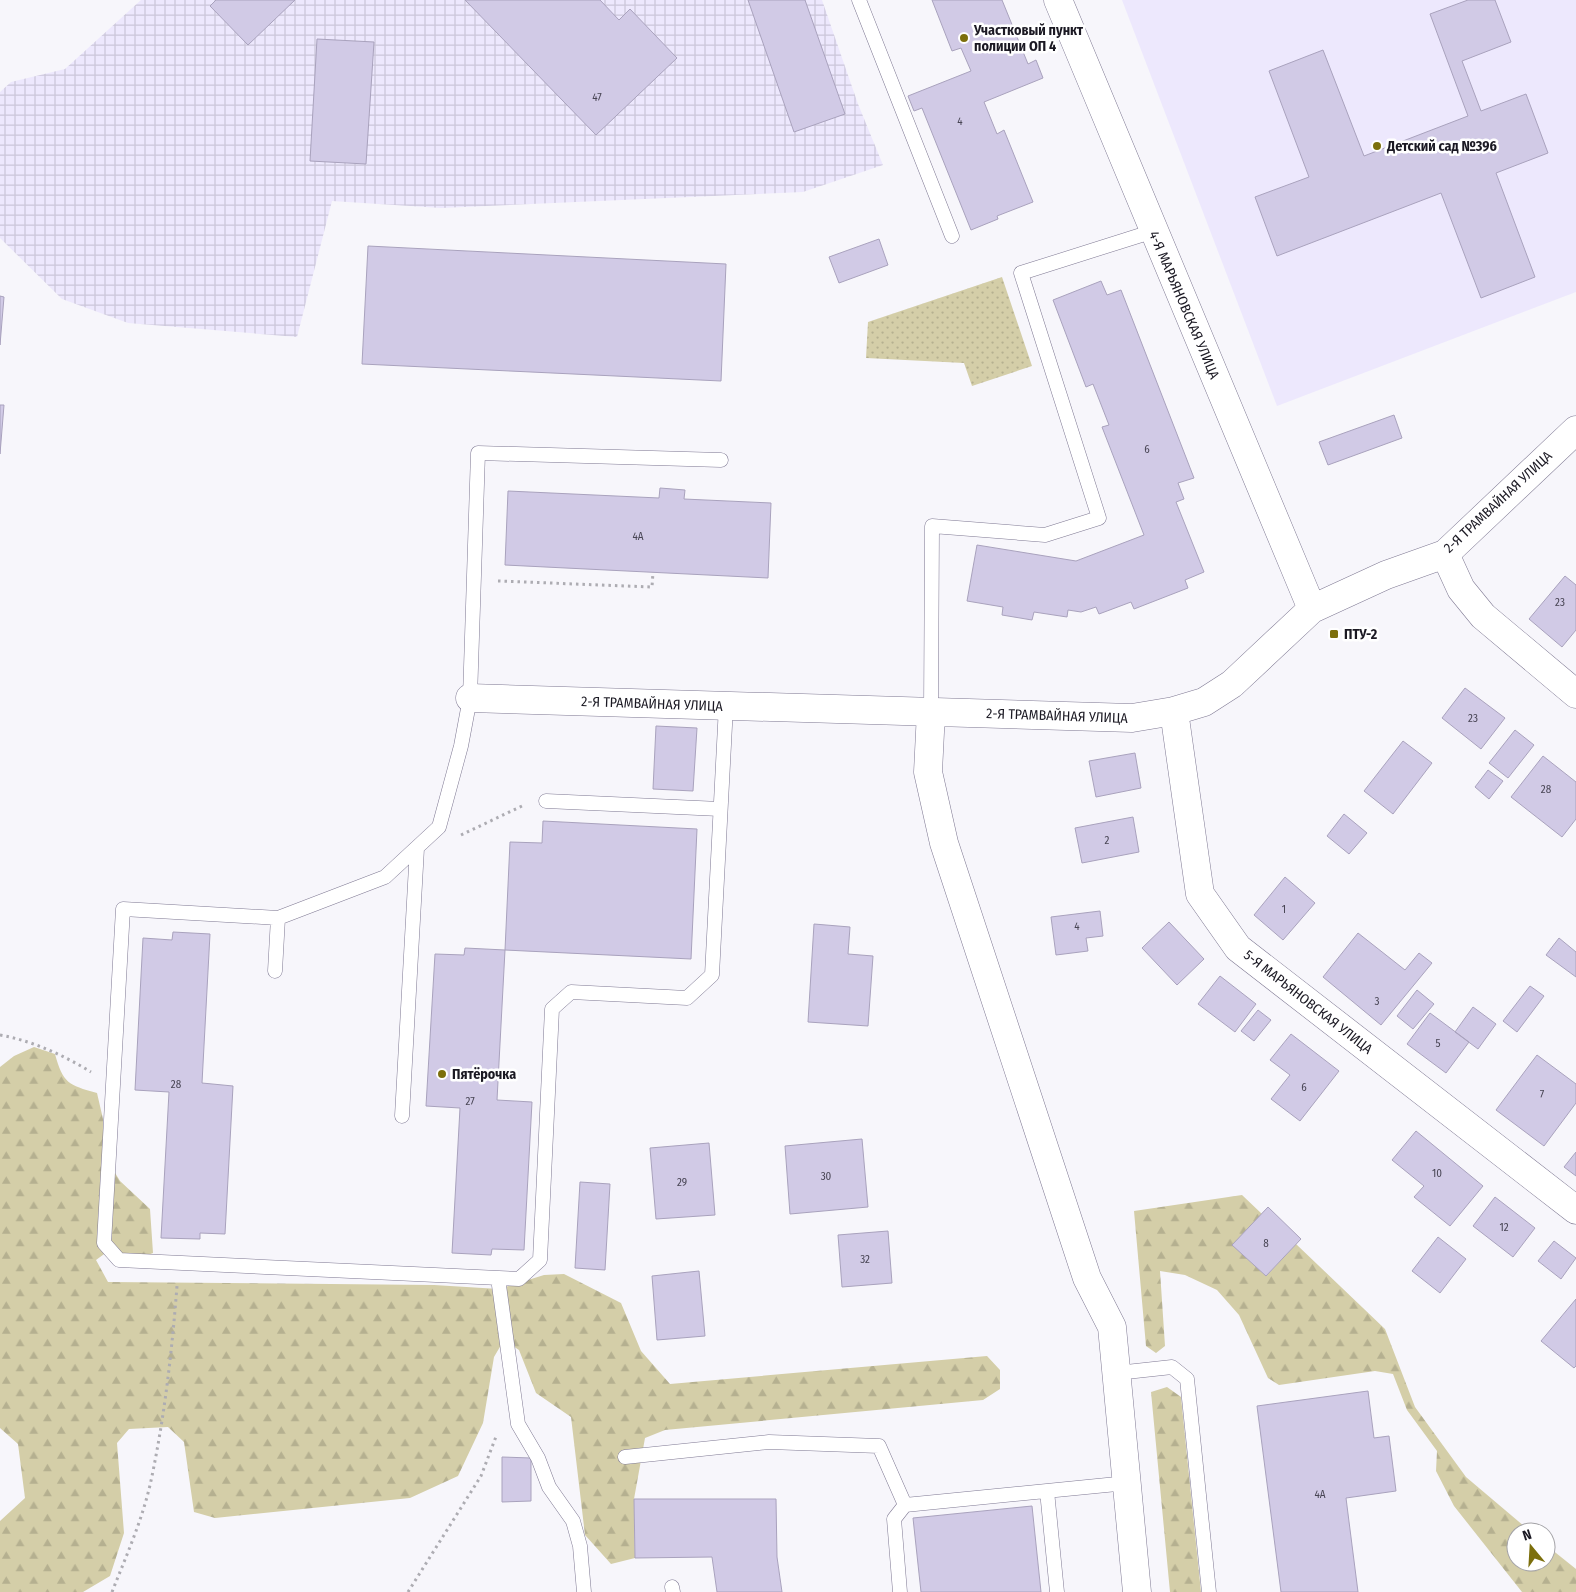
<svg xmlns="http://www.w3.org/2000/svg" width="1576" height="1592" viewBox="0 0 1576 1592" font-family="'Fira Sans Condensed',sans-serif">
<defs>
<pattern id="industrial-grid" width="8" height="8" patternUnits="userSpaceOnUse" patternTransform="scale(1.25)"><rect width="8" height="8" fill="#ede8fd"/><path d="M0 4h8M4 0v8" fill="none" stroke="#cbc6d9"/></pattern>
<pattern id="grass-dots" width="8" height="8" patternUnits="userSpaceOnUse" patternTransform="scale(1.25)"><rect width="8" height="8" fill="#d4cea8"/><path d="M2 2h.1M6 6h.1" fill="none" stroke="#b5b090" stroke-width="1.8" stroke-linecap="round"/></pattern>
<pattern id="forest-firs" width="22" height="20" patternUnits="userSpaceOnUse" patternTransform="scale(1.25)"><rect width="22" height="20" fill="#d4cea8"/><path d="M5 1l3.5 6h-7zM16 11l3.5 6h-7z" fill="#b5b090"/></pattern>
</defs>
<rect width="100%" height="100%" fill="#f7f6fb"/>
<path fill="#ede8fd" d="M 1122,0 L 1576,0 L 1576,292 L 1277,406 Z"/>
<path fill="url(#industrial-grid)" d="M 141,0 L 822,0 L 858,104 L 883,165 L 803,192 L 441,208 L 332,201 L 297,337 L 128,323 L 62,299 L 0,238 L 0,92 L 11,82 L 65,69 Z"/>
<path fill="url(#grass-dots)" d="M 1002,277 L 1032,366 L 972,386 L 964,363 L 866,358 L 868,322 Z"/>
<path fill="url(#forest-firs)" d="M 34,1047 L 55,1054 C 63,1083 68,1085 97,1093 L 103,1119 L 103,1153 L 120,1181 L 150,1209 L 153,1253 L 136,1260 L 111,1249 L 96,1260 L 108,1282 L 434,1285 L 499,1289 L 544,1275 L 564,1274 L 621,1303 L 641,1351 L 670,1384 L 987,1356 L 1000,1370 L 1000,1389 L 983,1400 L 665,1430 L 645,1438 L 634,1499 L 635,1558 L 611,1564 L 585,1535 L 571,1417 L 536,1393 L 519,1350 L 504,1340 L 494,1357 L 483,1423 L 458,1476 L 410,1498 L 215,1518 L 194,1512 L 184,1442 L 168,1427 L 129,1429 L 117,1443 L 124,1533 L 110,1576 L 83,1592 L 0,1592 L 0,1521 L 25,1498 L 18,1444 L 0,1428 L 0,1067 L 14,1056 Z
M 1242,1195 L 1262,1214 L 1233,1245 L 1266,1276 L 1296,1244 L 1385,1329 L 1415,1407 L 1466,1477 L 1531,1532 L 1516,1532 L 1516,1562 L 1546,1562 L 1546,1545 L 1576,1569 L 1576,1592 L 1522,1592 L 1454,1506 L 1436,1471 L 1437,1451 L 1407,1410 L 1393,1374 L 1375,1371 L 1279,1385 L 1268,1378 L 1239,1315 L 1217,1290 L 1185,1275 L 1160,1271 L 1165,1346 L 1156,1353 L 1146,1346 L 1134,1211 Z
M 1167,1387 L 1181,1397 L 1201,1592 L 1170,1592 L 1151,1392 Z"/>
<path fill="#d1cae6" stroke="#a9a2bd" d="M 216,0 L 295,0 L 248,45 L 210,6 Z
M 465,0 L 600,0 L 619,20 L 630,9 L 677,58 L 596,135 Z
M 748,0 L 805,0 L 845,114 L 794,132 Z
M 932,0 L 1002,0 L 1028,64 L 1036,60 L 1043,78 L 984,102 L 997,134 L 1004,130 L 1033,202 L 997,216 L 998,219 L 971,230 L 922,108 L 914,111 L 908,96 L 971,71 L 961,48 L 952,51 Z
M 1468,0 L 1495,0 L 1511,42 L 1462,61 L 1481,111 L 1526,94 L 1548,153 L 1496,173 L 1535,277 L 1481,298 L 1441,193 L 1277,256 L 1255,197 L 1309,177 L 1269,71 L 1323,50 L 1364,156 L 1468,116 L 1430,14 Z
M 317,39 L 374,42 L 366,164 L 310,161 Z
M 879,239 L 888,265 L 839,283 L 829,257 Z
M 368,246 L 726,264 L 721,381 L 362,364 Z
M 1101,281 L 1107,295 L 1121,290 L 1194,478 L 1178,483 L 1184,499 L 1176,502 L 1204,572 L 1185,580 L 1188,588 L 1134,609 L 1131,602 L 1099,614 L 1096,607 L 1081,612 L 1068,610 L 1067,617 L 1034,612 L 1032,620 L 1002,615 L 1003,607 L 967,601 L 977,545 L 1076,561 L 1144,535 L 1102,427 L 1109,425 L 1093,384 L 1086,387 L 1053,300 Z
M 0,296 L 4,297 L 0,345 Z
M 0,405 L 4,405 L 0,454 Z
M 1394,415 L 1402,438 L 1328,465 L 1319,442 Z
M 660,488 L 685,490 L 684,499 L 771,503 L 768,578 L 505,565 L 508,491 L 659,498 Z
M 1565,576 L 1576,585 L 1576,630 L 1562,647 L 1529,619 Z
M 1465,688 L 1505,718 L 1481,749 L 1442,718 Z
M 656,726 L 697,728 L 693,791 L 653,789 Z
M 1515,730 L 1534,745 L 1508,778 L 1489,763 Z
M 1403,741 L 1432,763 L 1393,814 L 1364,791 Z
M 1135,753 L 1141,788 L 1096,797 L 1089,761 Z
M 1543,756 L 1576,782 L 1576,819 L 1562,837 L 1511,797 Z
M 1488,770 L 1503,781 L 1489,799 L 1475,787 Z
M 1344,814 L 1367,833 L 1349,854 L 1327,836 Z
M 1133,817 L 1139,852 L 1082,863 L 1075,828 Z
M 543,821 L 697,829 L 691,959 L 505,950 L 510,842 L 542,843 Z
M 1285,877 L 1315,903 L 1283,940 L 1254,915 Z
M 1100,911 L 1103,936 L 1086,938 L 1088,951 L 1056,955 L 1051,917 Z
M 1169,922 L 1204,959 L 1177,985 L 1142,948 Z
M 814,924 L 850,927 L 848,954 L 873,956 L 868,1026 L 808,1022 Z
M 173,932 L 210,934 L 202,1083 L 233,1086 L 225,1234 L 200,1233 L 200,1239 L 161,1238 L 169,1092 L 135,1090 L 143,938 L 172,940 Z
M 1358,933 L 1405,970 L 1419,953 L 1432,963 L 1381,1025 L 1323,977 Z
M 1559,938 L 1576,952 L 1576,977 L 1546,955 Z
M 465,948 L 505,950 L 497,1100 L 532,1102 L 524,1250 L 492,1249 L 491,1255 L 452,1253 L 460,1108 L 426,1106 L 435,954 L 464,955 Z
M 1220,976 L 1256,1004 L 1235,1032 L 1198,1004 Z
M 1530,986 L 1544,996 L 1517,1032 L 1503,1021 Z
M 1417,990 L 1434,1004 L 1413,1029 L 1397,1016 Z
M 1473,1007 L 1496,1024 L 1478,1049 L 1455,1032 Z
M 1258,1010 L 1271,1020 L 1254,1041 L 1241,1031 Z
M 1430,1013 L 1469,1042 L 1446,1073 L 1407,1044 Z
M 1291,1034 L 1339,1071 L 1300,1121 L 1271,1099 L 1290,1075 L 1270,1060 Z
M 1537,1055 L 1576,1084 L 1576,1103 L 1544,1146 L 1496,1110 Z
M 1416,1131 L 1483,1186 L 1450,1226 L 1414,1197 L 1424,1186 L 1392,1160 Z
M 862,1139 L 868,1207 L 790,1214 L 785,1146 Z
M 709,1143 L 715,1215 L 656,1219 L 650,1148 Z
M 1576,1152 L 1576,1176 L 1564,1167 Z
M 580,1182 L 610,1184 L 605,1270 L 575,1268 Z
M 1495,1197 L 1535,1228 L 1513,1257 L 1473,1226 Z
M 1268,1207 L 1301,1239 L 1266,1276 L 1232,1245 Z
M 888,1231 L 892,1283 L 842,1287 L 838,1235 Z
M 1438,1237 L 1466,1259 L 1440,1293 L 1412,1271 Z
M 1554,1241 L 1576,1258 L 1561,1279 L 1538,1261 Z
M 699,1271 L 705,1336 L 657,1340 L 652,1276 Z
M 1576,1299 L 1576,1366 L 1574,1368 L 1541,1341 Z
M 1368,1391 L 1374,1438 L 1389,1436 L 1396,1491 L 1346,1498 L 1358,1592 L 1281,1592 L 1257,1406 Z
M 502,1457 L 531,1458 L 531,1501 L 502,1502 Z
M 634,1499 L 776,1499 L 777,1557 L 782,1592 L 717,1592 L 712,1557 L 635,1558 Z
M 1032,1506 L 1041,1592 L 921,1592 L 913,1518 Z"/>
<g fill="none" stroke-linecap="round" stroke-linejoin="round">
<g stroke="#7f7993" stroke-width="15">
<path id="service" d="M 859,0 L 952,236
M 721,460 L 478,453 L 470,698 L 461,746 L 439,827 L 385,877 L 278,918 L 123,909 L 104,1243 L 119,1260 L 519,1279 L 540,1260 L 552,1009 L 571,992 L 687,998 L 712,975 L 726,706
M 931,712 L 932,526 L 1045,535 L 1099,518 L 1021,273 L 1154,231
M 546,801 L 720,809
M 275,971 L 278,918
M 402,1116 L 417,848
M 498,1278 L 518,1424 L 538,1458 L 549,1487 L 573,1521 L 580,1546 L 584,1592
M 1117,1373 L 1172,1367 L 1187,1379 L 1209,1592
M 625,1457 L 769,1442 L 879,1446 L 905,1505
M 1047,1491 L 1057,1592
M 672,1587 L 673,1592
M 900,1592 L 894,1519 L 905,1505 L 1127,1483"/>
</g>
<g stroke="#7f7993" stroke-width="29">
<path id="minor" d="M 1058,0 L 1312,609
M 1445,554 L 1461,589 L 1483,616 L 1576,694
M 470,698 L 1132,718 L 1174,711 L 1204,702 L 1232,684 L 1312,609 L 1386,575 L 1445,554 L 1576,430
M 1174,711 L 1200,894 L 1238,948 L 1576,1210
M 931,712 L 928,772 L 944,843 L 1087,1278 L 1112,1327 L 1137,1592"/>
</g>
<path stroke="#adacb2" stroke-width="3" stroke-dasharray="2.5 4" stroke-linecap="butt" d="M 498,581 L 652,587 L 653,572
M 461,835 L 524,805
M 0,1035 C 33,1041 63,1055 91,1072
M 112,1592 C 127,1554 144,1516 152,1476 C 165,1413 172,1350 177,1286
M 408,1592 L 481,1476 L 497,1434"/>
<use href="#service" stroke="#fff" stroke-width="14"/>
<use href="#minor" stroke="#fff" stroke-width="28"/>
</g>
<g fill="#7c6f0c" stroke="#fff" stroke-width="2">
<circle cx="964" cy="38" r="5"/>
<circle cx="1377" cy="146" r="5"/>
<rect x="1329" y="629" width="10" height="10" rx="2.5"/>
<circle cx="442" cy="1074" r="5"/>
</g>
<g text-anchor="middle" dominant-baseline="central" stroke-width="5" stroke-linejoin="round" paint-order="stroke">
<g font-size="11" fill="#484554">
<text x="597" y="97">47</text>
<text x="960" y="121">4</text>
<text x="1147" y="449">6</text>
<text x="638" y="536">4А</text>
<text x="1560" y="602">23</text>
<text x="1473" y="718">23</text>
<text x="1546" y="789">28</text>
<text x="1107" y="840">2</text>
<text x="1284" y="909">1</text>
<text x="1077" y="926">4</text>
<text x="1377" y="1001">3</text>
<text x="1438" y="1043">5</text>
<text x="176" y="1084">28</text>
<text x="1304" y="1087">6</text>
<text x="1542" y="1094">7</text>
<text x="470" y="1101">27</text>
<text x="1437" y="1173">10</text>
<text x="826" y="1176">30</text>
<text x="682" y="1182">29</text>
<text x="1504" y="1227">12</text>
<text x="1266" y="1243">8</text>
<text x="865" y="1259">32</text>
<text x="1320" y="1494">4А</text>
</g>
<g font-size="14" font-weight="bold" fill="#1b1923" stroke="#fff" text-anchor="start">
<text x="974" y="30">Участковый пункт<tspan x="974" dy="16">полиции ОП 4</tspan></text>
<text x="1387" y="146">Детский сад №396</text>
<text x="1344" y="634">ПТУ-2</text>
<text x="452" y="1074">Пятёрочка</text>
</g>
<g font-size="14" fill="#1b1923" stroke="#fff">
<text transform="translate(1184 305) rotate(67)">4-Я МАРЬЯНОВСКАЯ УЛИЦА</text>
<text transform="translate(1498 502) rotate(-43)">2-Я ТРАМВАЙНАЯ УЛИЦА</text>
<text transform="translate(652 704) rotate(2)">2-Я ТРАМВАЙНАЯ УЛИЦА</text>
<text transform="translate(1057 716) rotate(2)">2-Я ТРАМВАЙНАЯ УЛИЦА</text>
<text transform="translate(1308 1002) rotate(38)">5-Я МАРЬЯНОВСКАЯ УЛИЦА</text>
</g>
</g>
<g transform="translate(1531 1547) rotate(342)"><circle r="24" fill="#ffffff" stroke="#a4a3a7"/>
<path d="M0-4L9 19L0 12L-9 19Z" fill="#7c6f0c"/>
<text y="-8" font-size="14" font-weight="bold" text-anchor="middle" fill="#1b1923">N</text>
</g>
</svg>
